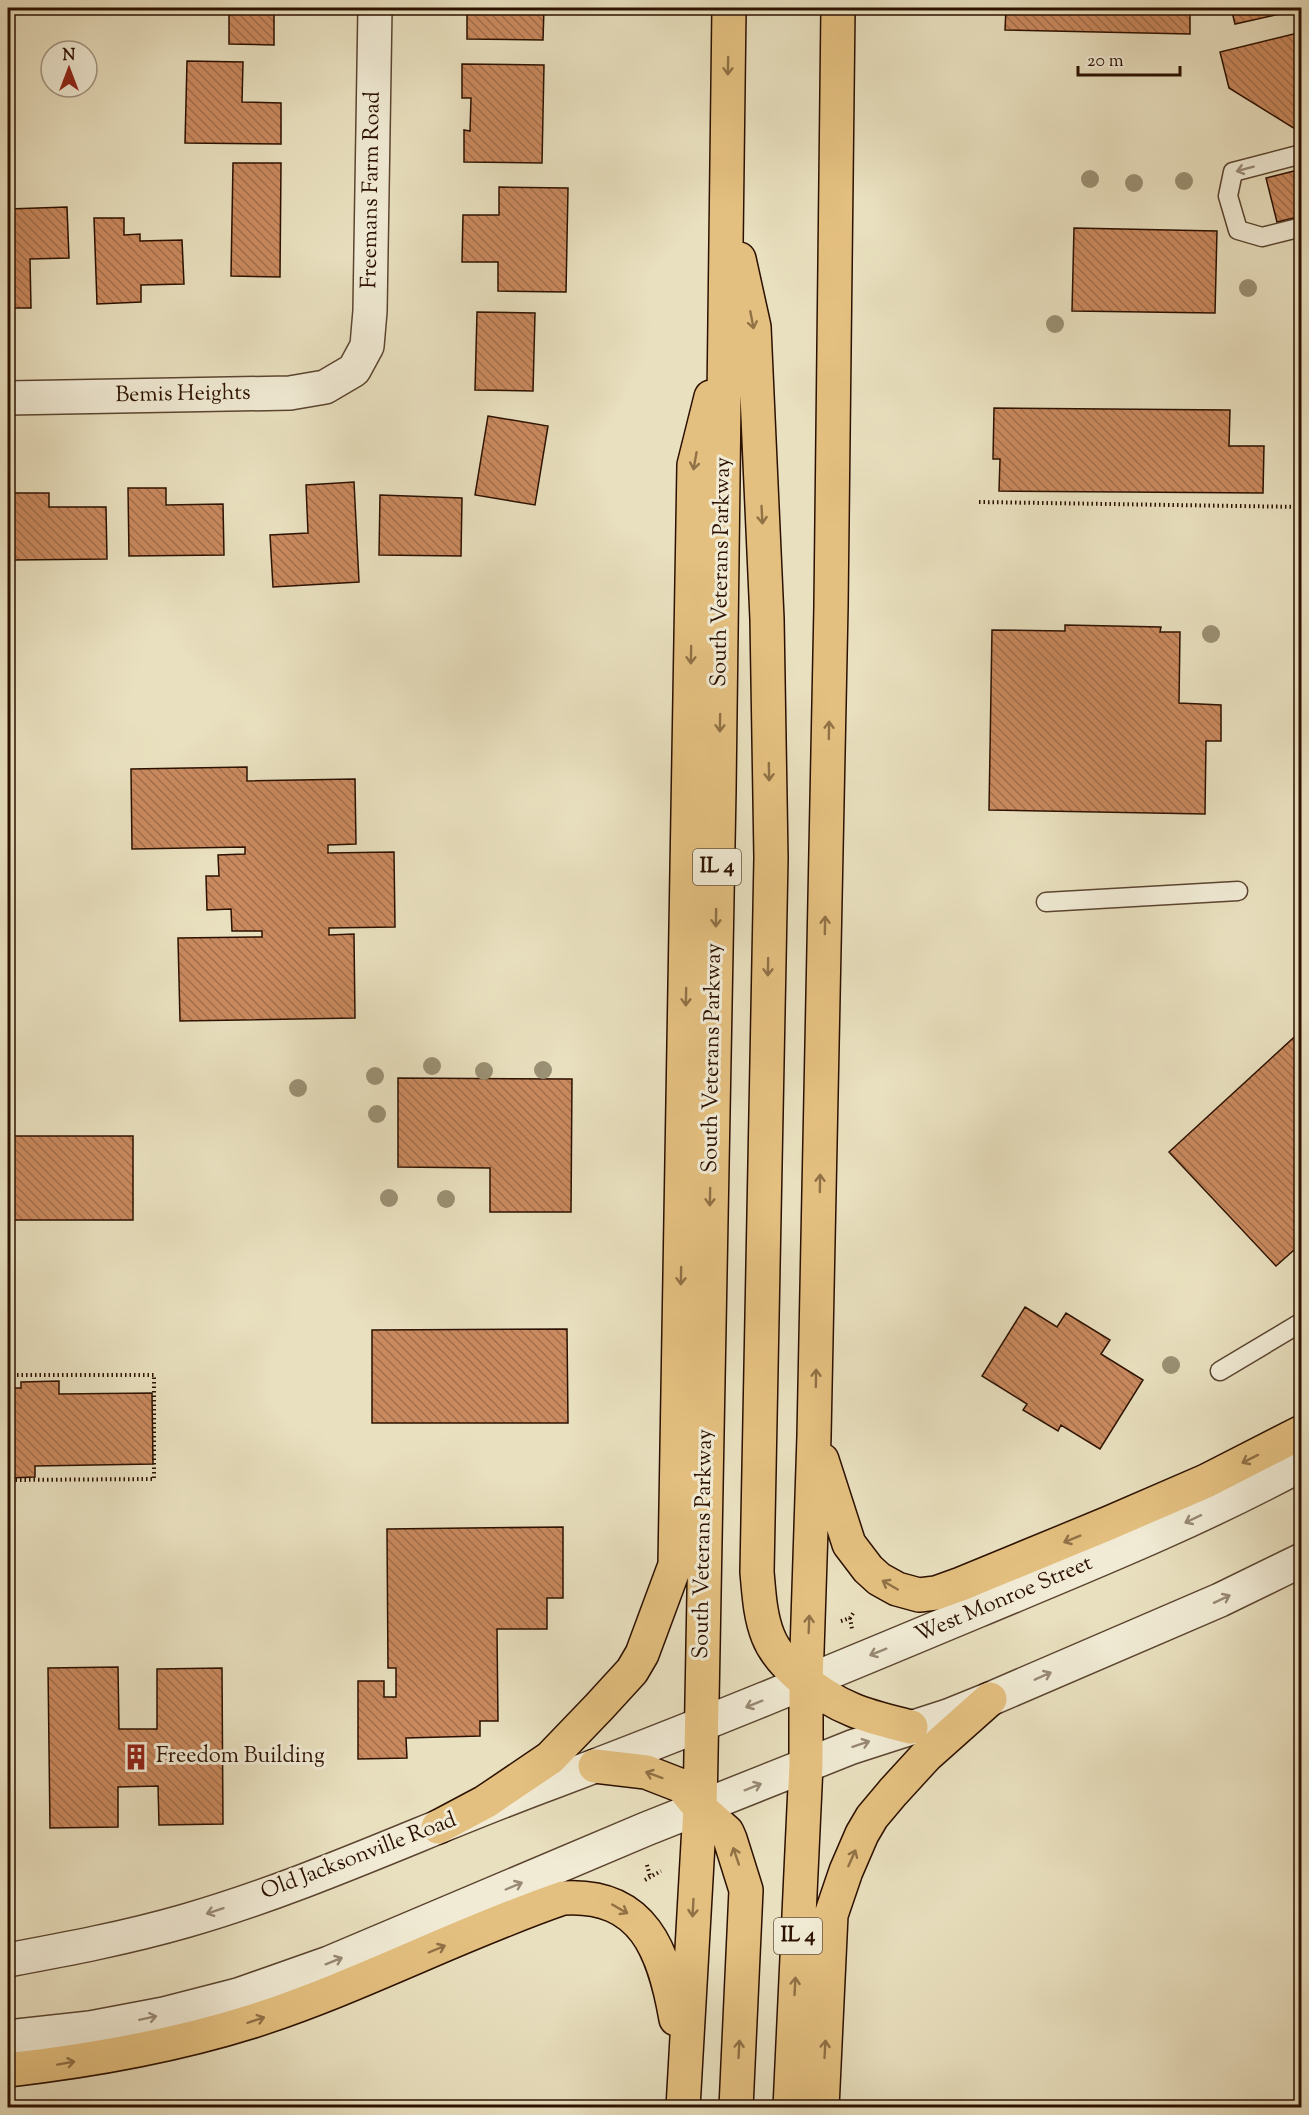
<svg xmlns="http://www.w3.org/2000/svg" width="1309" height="2115" viewBox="0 0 1309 2115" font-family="'Sorts Mill Goudy',serif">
<defs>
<pattern id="building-back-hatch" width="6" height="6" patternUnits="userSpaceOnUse" patternTransform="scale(1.5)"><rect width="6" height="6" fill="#ca8a5f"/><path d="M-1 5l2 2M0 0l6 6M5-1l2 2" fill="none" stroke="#a46f4c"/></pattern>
</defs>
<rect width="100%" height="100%" fill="#e9e0bf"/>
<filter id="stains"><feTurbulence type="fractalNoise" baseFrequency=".00333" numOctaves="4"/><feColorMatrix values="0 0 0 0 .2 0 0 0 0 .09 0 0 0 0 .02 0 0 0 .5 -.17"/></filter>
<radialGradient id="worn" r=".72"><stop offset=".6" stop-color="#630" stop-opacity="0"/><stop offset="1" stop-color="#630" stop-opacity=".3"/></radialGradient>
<path fill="url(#building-back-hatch)" stroke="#2c1100" stroke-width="1.5" d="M 217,8 L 274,8 L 274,45 L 229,44 L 229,9 L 217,9 Z
M 467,8 L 544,8 L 543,40 L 467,39 Z
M 1006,8 L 1190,8 L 1190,34 L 1005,30 Z
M 1231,8 L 1302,8 L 1302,9 L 1235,24 Z
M 1302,32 L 1302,129 L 1300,132 L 1229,88 L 1220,52 Z
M 187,61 L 243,62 L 242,102 L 281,103 L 281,144 L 185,143 Z
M 462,64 L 544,65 L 542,163 L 464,162 L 464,130 L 470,131 L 471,98 L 462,98 Z
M 233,163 L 281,163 L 280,277 L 231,276 Z
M 1302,169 L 1302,216 L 1277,222 L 1266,178 Z
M 499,187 L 568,188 L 566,292 L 498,291 L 498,262 L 462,262 L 463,215 L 499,215 Z
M 67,207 L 69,258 L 30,259 L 31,308 L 8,308 L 8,209 Z
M 94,218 L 124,218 L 124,235 L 140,234 L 140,241 L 182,240 L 184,284 L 141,285 L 141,302 L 97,304 Z
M 1074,228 L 1217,231 L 1215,313 L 1072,311 Z
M 477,312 L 535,313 L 533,391 L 475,390 Z
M 1302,328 L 1302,342 L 1296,330 Z
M 994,408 L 1230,410 L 1229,446 L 1264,446 L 1263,493 L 999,491 L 1000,459 L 993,459 Z
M 488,416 L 548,426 L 535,505 L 475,495 Z
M 354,482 L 359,582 L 273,587 L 270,535 L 308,533 L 306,485 Z
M 128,488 L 166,488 L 166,505 L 223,504 L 224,555 L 129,556 Z
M 12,493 L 49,493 L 49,507 L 106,507 L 107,559 L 13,560 Z
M 380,495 L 462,498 L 461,556 L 379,555 Z
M 1065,625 L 1161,627 L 1160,632 L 1180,632 L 1179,703 L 1221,705 L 1221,741 L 1206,741 L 1205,814 L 989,810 L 992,630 L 1065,631 Z
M 247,767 L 247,781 L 355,779 L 356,844 L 328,845 L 328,853 L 394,852 L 395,927 L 329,928 L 329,935 L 354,934 L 355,1018 L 180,1021 L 178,938 L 262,937 L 262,931 L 232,931 L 231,909 L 207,910 L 206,876 L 219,876 L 218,855 L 245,854 L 245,847 L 132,849 L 131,769 Z
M 1302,1030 L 1302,1243 L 1276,1266 L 1169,1152 Z
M 398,1078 L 572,1079 L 571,1212 L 490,1212 L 490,1168 L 398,1167 Z
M 8,1136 L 133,1136 L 133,1220 L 8,1220 Z
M 1025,1307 L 1057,1327 L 1066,1313 L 1110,1340 L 1101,1354 L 1143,1380 L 1100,1449 L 1061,1425 L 1058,1431 L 1023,1410 L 1027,1404 L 982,1376 Z
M 567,1329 L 568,1423 L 372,1423 L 372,1330 Z
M 59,1381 L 59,1394 L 152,1393 L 153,1464 L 35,1466 L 35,1477 L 8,1478 L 8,1388 L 21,1388 L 21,1382 Z
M 563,1527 L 563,1598 L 547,1598 L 547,1629 L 497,1629 L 498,1721 L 480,1721 L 480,1736 L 406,1738 L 407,1758 L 358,1759 L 358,1681 L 384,1681 L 384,1697 L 396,1697 L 396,1668 L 388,1668 L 387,1529 Z
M 118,1667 L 119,1729 L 157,1729 L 157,1669 L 222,1668 L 223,1824 L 159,1825 L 158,1786 L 118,1787 L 118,1827 L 50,1828 L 48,1668 Z"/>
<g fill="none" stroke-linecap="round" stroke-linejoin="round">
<g stroke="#5b4530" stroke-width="21">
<path id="service" d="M 1302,154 L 1233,172 L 1228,196 L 1238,230 L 1262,237 L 1302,227
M 1046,902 L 1238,891
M 1220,1371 L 1302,1322"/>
</g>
<g stroke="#5b4530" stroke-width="36">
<path id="minor" d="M 8,398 L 290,393 L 325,387 L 354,370 L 367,346 L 370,311 L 375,8"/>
</g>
<g stroke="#5b4530" stroke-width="36">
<path id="tertiary" d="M 8,1960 C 67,1949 126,1938 185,1921 C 310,1885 428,1828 550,1783 C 694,1729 836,1670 977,1611 C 1087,1565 1197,1521 1302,1464
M 8,2037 L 90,2028 L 164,2014 L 238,1995 L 329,1963 L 646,1829 L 852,1747 L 948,1716 L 990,1699 L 1220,1600 L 1302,1560"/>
</g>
<g stroke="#2c1100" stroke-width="36">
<path id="trunk" d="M 739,259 L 754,327 L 767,619 L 771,858 L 757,1572 C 759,1594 760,1616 768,1636 C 780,1667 823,1698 853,1710 C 872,1718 892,1722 911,1727
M 822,1460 L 849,1544 L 868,1569 L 879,1579 L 897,1589 L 919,1595 L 936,1593 L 961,1584 L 1109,1523 L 1206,1481 L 1302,1432
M 595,1766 L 646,1772 L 682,1786 L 700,1808 L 727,1832 L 730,1839 L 746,1890 L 736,2108
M 438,1827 L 485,1802 L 550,1758 L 599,1707 L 632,1671 L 642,1654 L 675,1565 L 694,465 L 711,397
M 8,2070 C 87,2061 177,2045 253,2021 C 359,1987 458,1934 563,1898 C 644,1893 664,1951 676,2019
M 683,2108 L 700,1808 L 719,790 L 729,8
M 790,2108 L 806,1765 L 806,1682 L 814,1436 L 831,606 L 838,8
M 822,2108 L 831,1915 L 846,1871 L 862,1834 L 872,1817 L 893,1792 L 926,1756 L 990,1699"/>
</g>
<path stroke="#2c1100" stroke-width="4" stroke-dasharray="1.5 3" stroke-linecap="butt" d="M 979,502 L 1302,507
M 8,1375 L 154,1375 L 154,1479 L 8,1480
M 850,1618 L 852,1629
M 841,1621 L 850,1618 L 854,1612
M 647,1865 L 650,1876
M 645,1880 L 661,1871"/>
<use href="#service" stroke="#f1ebd5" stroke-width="18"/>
<use href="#minor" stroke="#f1ebd5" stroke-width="33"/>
<use href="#tertiary" stroke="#f1ebd5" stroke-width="33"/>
<use href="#trunk" stroke="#e4c080" stroke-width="33"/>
</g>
<g fill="#9a9073">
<circle cx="1090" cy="179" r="9"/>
<circle cx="1184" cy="181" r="9"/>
<circle cx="1134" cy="183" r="9"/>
<circle cx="1248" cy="288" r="9"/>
<circle cx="1055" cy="324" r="9"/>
<circle cx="1211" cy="634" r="9"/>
<circle cx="432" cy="1066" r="9"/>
<circle cx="543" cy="1070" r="9"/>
<circle cx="484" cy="1071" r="9"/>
<circle cx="375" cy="1076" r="9"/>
<circle cx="298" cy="1088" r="9"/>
<circle cx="377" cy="1114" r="9"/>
<circle cx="389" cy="1198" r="9"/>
<circle cx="446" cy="1199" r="9"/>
<circle cx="1171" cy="1365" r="9"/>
</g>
<defs><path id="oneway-shaft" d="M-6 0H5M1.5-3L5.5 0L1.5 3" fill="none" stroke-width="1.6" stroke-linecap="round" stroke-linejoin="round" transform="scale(1.5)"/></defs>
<g stroke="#917146">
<use href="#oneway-shaft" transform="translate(728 66) rotate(91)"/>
<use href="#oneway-shaft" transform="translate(752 320) rotate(79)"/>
<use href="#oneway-shaft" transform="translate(695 461) rotate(100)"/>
<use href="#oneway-shaft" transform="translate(762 515) rotate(87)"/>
<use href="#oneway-shaft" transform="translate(691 655) rotate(91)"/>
<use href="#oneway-shaft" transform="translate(720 723) rotate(91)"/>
<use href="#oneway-shaft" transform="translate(829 730) rotate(-89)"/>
<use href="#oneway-shaft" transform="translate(769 772) rotate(89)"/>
<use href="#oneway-shaft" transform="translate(716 918) rotate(91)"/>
<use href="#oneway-shaft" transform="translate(825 925) rotate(-89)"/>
<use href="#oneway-shaft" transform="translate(768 967) rotate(91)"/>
<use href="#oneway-shaft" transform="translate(686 997) rotate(91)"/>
<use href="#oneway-shaft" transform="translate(820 1183) rotate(-89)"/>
<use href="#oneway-shaft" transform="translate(710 1197) rotate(91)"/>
<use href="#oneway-shaft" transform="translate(681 1276) rotate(91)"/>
<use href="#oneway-shaft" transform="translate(816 1378) rotate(-89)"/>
<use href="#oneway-shaft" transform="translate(1250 1459) rotate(153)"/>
<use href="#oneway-shaft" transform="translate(1072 1539) rotate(158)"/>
<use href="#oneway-shaft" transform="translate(890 1585) rotate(-150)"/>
<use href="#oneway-shaft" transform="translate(809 1624) rotate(-88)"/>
<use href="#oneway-shaft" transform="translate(654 1775) rotate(-160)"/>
<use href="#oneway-shaft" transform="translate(736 1856) rotate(-109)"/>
<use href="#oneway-shaft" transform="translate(852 1858) rotate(-66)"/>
<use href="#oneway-shaft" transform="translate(693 1908) rotate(93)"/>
<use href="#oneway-shaft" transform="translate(620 1909) rotate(30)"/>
<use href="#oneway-shaft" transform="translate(437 1949) rotate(-23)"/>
<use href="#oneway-shaft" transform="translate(795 1986) rotate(-87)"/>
<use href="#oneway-shaft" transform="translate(256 2020) rotate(-18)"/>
<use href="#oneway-shaft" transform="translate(739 2049) rotate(-87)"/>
<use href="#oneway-shaft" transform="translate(825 2049) rotate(-87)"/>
<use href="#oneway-shaft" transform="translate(66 2063) rotate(-10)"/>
</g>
<g stroke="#988975">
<use href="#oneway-shaft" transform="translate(1245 169) rotate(165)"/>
<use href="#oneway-shaft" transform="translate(1193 1519) rotate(155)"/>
<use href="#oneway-shaft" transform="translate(1222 1599) rotate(-25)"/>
<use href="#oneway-shaft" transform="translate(878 1652) rotate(158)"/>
<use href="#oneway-shaft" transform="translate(1043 1676) rotate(-24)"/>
<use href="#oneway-shaft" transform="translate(754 1704) rotate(158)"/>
<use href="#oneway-shaft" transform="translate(861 1744) rotate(-18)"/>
<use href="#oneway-shaft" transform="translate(753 1787) rotate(-22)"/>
<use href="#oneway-shaft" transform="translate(514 1886) rotate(-23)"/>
<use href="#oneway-shaft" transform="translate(215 1911) rotate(162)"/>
<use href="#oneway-shaft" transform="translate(334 1961) rotate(-22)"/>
<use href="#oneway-shaft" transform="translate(148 2018) rotate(-12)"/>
</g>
<defs>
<g id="building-bare" transform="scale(2.07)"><path d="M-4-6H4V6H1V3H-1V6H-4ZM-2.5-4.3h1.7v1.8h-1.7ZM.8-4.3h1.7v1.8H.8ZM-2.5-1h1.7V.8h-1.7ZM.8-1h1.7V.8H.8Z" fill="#8f2418" stroke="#f1ebd5" stroke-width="2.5" paint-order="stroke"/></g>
</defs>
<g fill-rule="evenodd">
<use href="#building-bare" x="136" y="1757"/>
</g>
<g text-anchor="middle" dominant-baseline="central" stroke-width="6" stroke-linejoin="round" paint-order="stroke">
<g fill="#f1ebd5" stroke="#675240" stroke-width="1.5">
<rect x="693" y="849" width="48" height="36" rx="4.5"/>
<rect x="774" y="1918" width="48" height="36" rx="4.5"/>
</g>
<g font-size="21" font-weight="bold" fill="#2c1100">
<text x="717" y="867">IL 4</text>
<text x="798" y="1936">IL 4</text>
</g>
<g font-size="22" fill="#2c1100" stroke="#f1ebd5">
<text transform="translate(372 190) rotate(-89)">Freemans Farm Road</text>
<text transform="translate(183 395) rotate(-1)">Bemis Heights</text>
<text transform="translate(722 572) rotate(-89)">South Veterans Parkway</text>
<text transform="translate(713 1058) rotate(-89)">South Veterans Parkway</text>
<text transform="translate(704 1544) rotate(-89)">South Veterans Parkway</text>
<text transform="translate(1004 1600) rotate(-23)">West Monroe Street</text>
<text transform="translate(359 1857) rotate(-21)">Old Jacksonville Road</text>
</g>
<g font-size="22" fill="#2c1100" stroke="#f1ebd5" text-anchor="start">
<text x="156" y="1757">Freedom Building</text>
</g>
</g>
<rect width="1309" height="2115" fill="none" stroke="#e9e0bf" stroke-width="30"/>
<rect x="9" y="9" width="1291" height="2097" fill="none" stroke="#2c1100" stroke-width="3"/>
<rect x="15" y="15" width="1279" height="2085" fill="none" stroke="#2c1100" stroke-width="1.5"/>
<g transform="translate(69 69)"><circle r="28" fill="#f1ebd5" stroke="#a29480" stroke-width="1.5"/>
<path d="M0-4.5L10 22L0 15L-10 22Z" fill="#8f2418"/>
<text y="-9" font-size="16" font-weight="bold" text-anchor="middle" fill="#2c1100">N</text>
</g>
<path d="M1078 66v9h102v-9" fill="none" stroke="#2c1100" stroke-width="3"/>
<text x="1087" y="66" font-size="18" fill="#2c1100" stroke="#f1ebd5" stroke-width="4.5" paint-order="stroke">20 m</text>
<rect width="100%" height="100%" filter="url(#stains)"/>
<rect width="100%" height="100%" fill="url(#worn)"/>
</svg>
